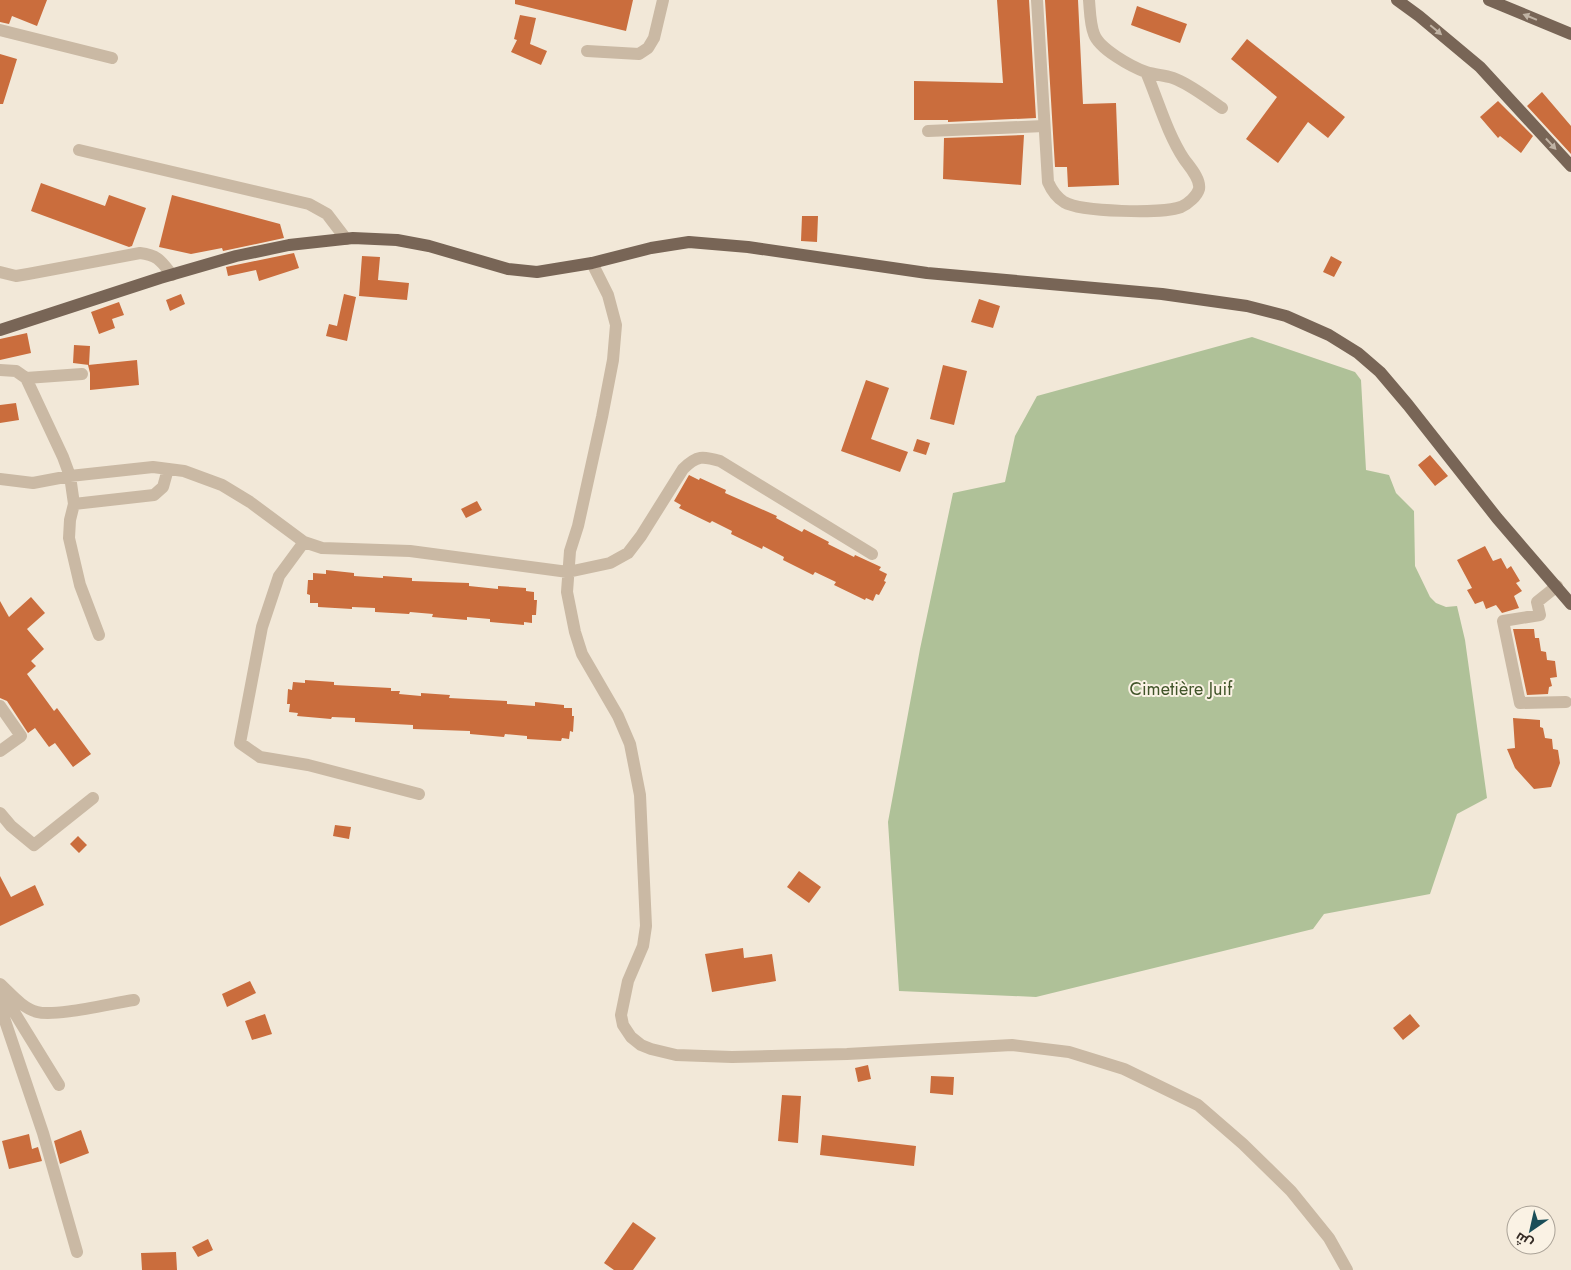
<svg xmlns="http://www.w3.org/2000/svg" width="1571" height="1270" viewBox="0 0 1571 1270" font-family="Jost,Cairo,sans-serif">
<rect width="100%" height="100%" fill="#f2e8d8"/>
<path fill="#afc198" d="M 1252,337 L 1355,372 L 1361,380 L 1366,470 L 1389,475 L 1396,493 L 1414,511 L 1415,566 L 1430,597 L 1436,603 L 1446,607 L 1457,606 L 1465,640 L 1487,798 L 1457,814 L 1430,894 L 1324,914 L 1313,929 L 1036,997 L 899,991 L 888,822 L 920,649 L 953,493 L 1005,482 L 1015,436 L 1037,396 Z"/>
<path fill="#ca6d3d" d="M 0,0 L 47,0 L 37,26 L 12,16 L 9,24 L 0,22 Z
M 515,0 L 633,0 L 626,31 L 515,4 Z
M 997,0 L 1029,0 L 1036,118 L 948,122 L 948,120 L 914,120 L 914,81 L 1003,83 Z
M 1045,0 L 1078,0 L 1083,104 L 1116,103 L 1119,185 L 1068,187 L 1067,167 L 1055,167 Z
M 1137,6 L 1187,24 L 1180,43 L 1131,25 Z
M 520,15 L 536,18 L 530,44 L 547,51 L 541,65 L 511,52 L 517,40 L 514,39 Z
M 1247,39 L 1345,117 L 1328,138 L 1308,122 L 1278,163 L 1246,139 L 1277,97 L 1231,59 Z
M 0,54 L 17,59 L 3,104 L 0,104 Z
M 1542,92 L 1571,126 L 1571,154 L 1527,106 Z
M 1498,101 L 1533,136 L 1521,153 L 1500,136 L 1498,138 L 1480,117 Z
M 1024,135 L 1021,185 L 943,179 L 944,138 Z
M 41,183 L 105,206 L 109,195 L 146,208 L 132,246 L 129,247 L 31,211 Z
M 172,195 L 280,224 L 284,238 L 223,251 L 222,248 L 191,254 L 159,247 Z
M 802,216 L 818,216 L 817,242 L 801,241 Z
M 294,253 L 299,268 L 259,281 L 256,270 L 228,276 L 226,267 Z
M 362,256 L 380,257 L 378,280 L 409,283 L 407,300 L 359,296 Z
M 1331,256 L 1342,262 L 1334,277 L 1323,272 Z
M 181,294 L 185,304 L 170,311 L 166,300 Z
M 344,294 L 356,297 L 347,341 L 326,336 L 329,324 L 337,326 Z
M 979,299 L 1000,306 L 993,328 L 971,322 Z
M 119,302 L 124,315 L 112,319 L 115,328 L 99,334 L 91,312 Z
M 27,333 L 31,353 L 0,360 L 0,339 Z
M 74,345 L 90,346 L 89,365 L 73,363 Z
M 137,360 L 139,385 L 90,390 L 90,373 L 88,365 Z
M 943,365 L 967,371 L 954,425 L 930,419 Z
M 866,380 L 889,388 L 871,439 L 908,452 L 900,472 L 841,451 Z
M 16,403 L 19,420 L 0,423 L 0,405 Z
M 917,439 L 930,443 L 926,455 L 913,451 Z
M 1430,455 L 1448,476 L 1435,486 L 1418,465 Z
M 689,475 L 699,480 L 700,478 L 726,490 L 725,493 L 777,516 L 776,518 L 802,532 L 804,529 L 829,542 L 828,544 L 854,557 L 855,555 L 881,567 L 879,570 L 887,574 L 884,581 L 886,582 L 879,595 L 876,594 L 873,601 L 866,598 L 865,600 L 834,585 L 836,582 L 815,572 L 813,575 L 783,560 L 784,557 L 763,546 L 762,549 L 731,534 L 732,531 L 712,521 L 710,523 L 679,508 L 681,505 L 674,501 Z
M 477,501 L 482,510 L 466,518 L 461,509 Z
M 1485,546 L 1493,561 L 1501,558 L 1507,569 L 1511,566 L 1520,581 L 1516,583 L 1522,591 L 1514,596 L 1519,608 L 1502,613 L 1496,605 L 1486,609 L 1483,601 L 1475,604 L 1467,590 L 1472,588 L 1457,560 Z
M 326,570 L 354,573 L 354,576 L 383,578 L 383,576 L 412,578 L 412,581 L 469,583 L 469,586 L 498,589 L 498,586 L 526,588 L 526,591 L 534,592 L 534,600 L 537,600 L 536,615 L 532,615 L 532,623 L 524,622 L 524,625 L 490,622 L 490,619 L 467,617 L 467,620 L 432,617 L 433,614 L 410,612 L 409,614 L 375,612 L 375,608 L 352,607 L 352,609 L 318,607 L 318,603 L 310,603 L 310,595 L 307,594 L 308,580 L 313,580 L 313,573 L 326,574 Z
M 31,597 L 45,613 L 27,629 L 44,649 L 31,661 L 36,666 L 27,674 L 54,711 L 57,708 L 91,754 L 73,767 L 55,743 L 49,747 L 35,728 L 28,733 L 7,701 L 0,698 L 0,601 L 9,617 Z
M 1513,629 L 1534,629 L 1535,638 L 1539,638 L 1541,651 L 1546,652 L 1547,660 L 1555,661 L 1557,677 L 1550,678 L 1552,686 L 1549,687 L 1548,694 L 1527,695 Z
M 305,680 L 334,682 L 334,685 L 391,688 L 391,691 L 400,691 L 399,694 L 421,696 L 421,693 L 450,695 L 449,698 L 507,701 L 507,704 L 535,706 L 535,702 L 564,705 L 564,708 L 572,708 L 572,716 L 574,716 L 573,732 L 570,731 L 569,739 L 562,738 L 561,741 L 527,739 L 527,736 L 505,734 L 504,737 L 470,734 L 470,731 L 413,729 L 413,725 L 355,722 L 355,718 L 332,717 L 331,719 L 297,716 L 298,713 L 289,712 L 290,704 L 287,704 L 288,689 L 292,690 L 293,682 L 305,683 Z
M 1513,718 L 1540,720 L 1540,727 L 1543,728 L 1545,738 L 1552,739 L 1553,749 L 1558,750 L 1560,763 L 1551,787 L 1534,789 L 1515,768 L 1507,749 L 1515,748 Z
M 335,825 L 351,827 L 349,839 L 333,836 Z
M 78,836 L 87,845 L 79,853 L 70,844 Z
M 799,871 L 821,887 L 809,903 L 787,887 Z
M 0,876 L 11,897 L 35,885 L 44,905 L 0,926 Z
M 743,948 L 744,958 L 772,954 L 776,981 L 712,992 L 705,954 Z
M 250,981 L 256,993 L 227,1007 L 222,994 Z
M 265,1014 L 272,1034 L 252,1040 L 245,1021 Z
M 1410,1014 L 1420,1026 L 1403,1040 L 1393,1028 Z
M 868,1065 L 871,1079 L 858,1082 L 855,1068 Z
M 931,1076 L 954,1077 L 953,1095 L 930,1093 Z
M 782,1095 L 801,1096 L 798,1143 L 778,1141 Z
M 81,1130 L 89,1153 L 60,1164 L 54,1141 Z
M 29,1134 L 32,1149 L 38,1147 L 42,1161 L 9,1169 L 2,1141 Z
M 822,1135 L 916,1146 L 914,1166 L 820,1155 Z
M 633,1222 L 656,1238 L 633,1270 L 614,1270 L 604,1263 Z
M 208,1239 L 213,1250 L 198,1257 L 192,1247 Z
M 176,1252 L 177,1270 L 142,1270 L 141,1253 Z"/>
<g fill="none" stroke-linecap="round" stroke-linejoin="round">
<path stroke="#cab9a4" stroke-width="12" d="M 1037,0 L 1048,182 C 1052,191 1056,197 1064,202 C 1081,212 1162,214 1181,207 C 1188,204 1197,196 1199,189 C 1201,179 1189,166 1184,159 C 1167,133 1158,100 1146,72
M 1089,0 C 1090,11 1090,24 1094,34 C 1099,49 1132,67 1146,72 C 1155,75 1164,75 1173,78 C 1190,84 1207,98 1222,108
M 0,30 L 112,58
M 587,51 L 639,54 L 648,48 L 654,38 L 663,0
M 928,131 L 1044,126
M 79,150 L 309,204 L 327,214 L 346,239
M 592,263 L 608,295 L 616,325 L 613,360 L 602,417 L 578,526 L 570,551 L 567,592 L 575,632 L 582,654 L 618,716 L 630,744 L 640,795 L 646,926 L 643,946 L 628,981 L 621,1015 L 623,1025 L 631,1037 L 641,1045 L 651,1049 L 676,1055 L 732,1057 L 847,1054 L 1012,1045 L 1069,1052 L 1124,1069 L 1198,1105 L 1243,1144 L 1291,1191 L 1329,1238 L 1347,1270
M 0,272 L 16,276 L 28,274 L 140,253 C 158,255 161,261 172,275
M 0,370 L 16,371 L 26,378 L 63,457 L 70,476 L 74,504 L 70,520 L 69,538 L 80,585 L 99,635
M 26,378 L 82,374
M 0,479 L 33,483 L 70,476 L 153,467 L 184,471 L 222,485 L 250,502 L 304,542 L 322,548 L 410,551 L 568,572 L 610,563 L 628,553 L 641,536 L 683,469 C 697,455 703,456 720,461 L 872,554
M 74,504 L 154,495 L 163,487 L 168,469
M 304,542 L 279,576 L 262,627 L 240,743 L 260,757 L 308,765 L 419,794
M 1557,586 L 1537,602 L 1540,615 L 1503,621 L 1520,703 L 1566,702
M 0,706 L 21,736 L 0,751
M 0,813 L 11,826 L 34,845 L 93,798
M 0,984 C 11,994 22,1008 37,1012 C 56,1017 112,1003 134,1000
M 3,994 L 59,1085
M 0,1006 L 43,1133 L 77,1252"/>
<path stroke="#786556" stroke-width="12" d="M 1397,0 L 1419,16 L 1480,67 L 1571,166
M 1489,0 L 1571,34
M 0,330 L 160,278 L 236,256 L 289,245 L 353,238 L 397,240 L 429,246 L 508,269 L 537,272 L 592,263 L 651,248 L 689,242 L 748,247 L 927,273 L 1162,294 L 1247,306 L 1286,316 L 1329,335 L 1358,353 L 1380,372 L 1408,405 L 1497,518 L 1571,604"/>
</g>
<defs><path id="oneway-solid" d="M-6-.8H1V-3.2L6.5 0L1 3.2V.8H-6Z" transform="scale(1.25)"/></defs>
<g fill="#c0b3a4">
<use href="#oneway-solid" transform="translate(1530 17) rotate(-158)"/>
<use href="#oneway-solid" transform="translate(1436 30) rotate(40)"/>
<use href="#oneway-solid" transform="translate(1551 144) rotate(47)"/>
</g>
<g text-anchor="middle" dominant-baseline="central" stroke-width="4" stroke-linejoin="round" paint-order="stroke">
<g font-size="18" fill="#405429" stroke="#faf2e4">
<text x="1181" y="689">Cimetière Juif</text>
</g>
</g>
<g transform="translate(1531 1230) rotate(214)"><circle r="24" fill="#faf2e4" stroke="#aba398"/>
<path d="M0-4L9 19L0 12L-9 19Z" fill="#1a4e58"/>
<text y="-8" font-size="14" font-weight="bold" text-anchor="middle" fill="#352c26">ش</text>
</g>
</svg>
